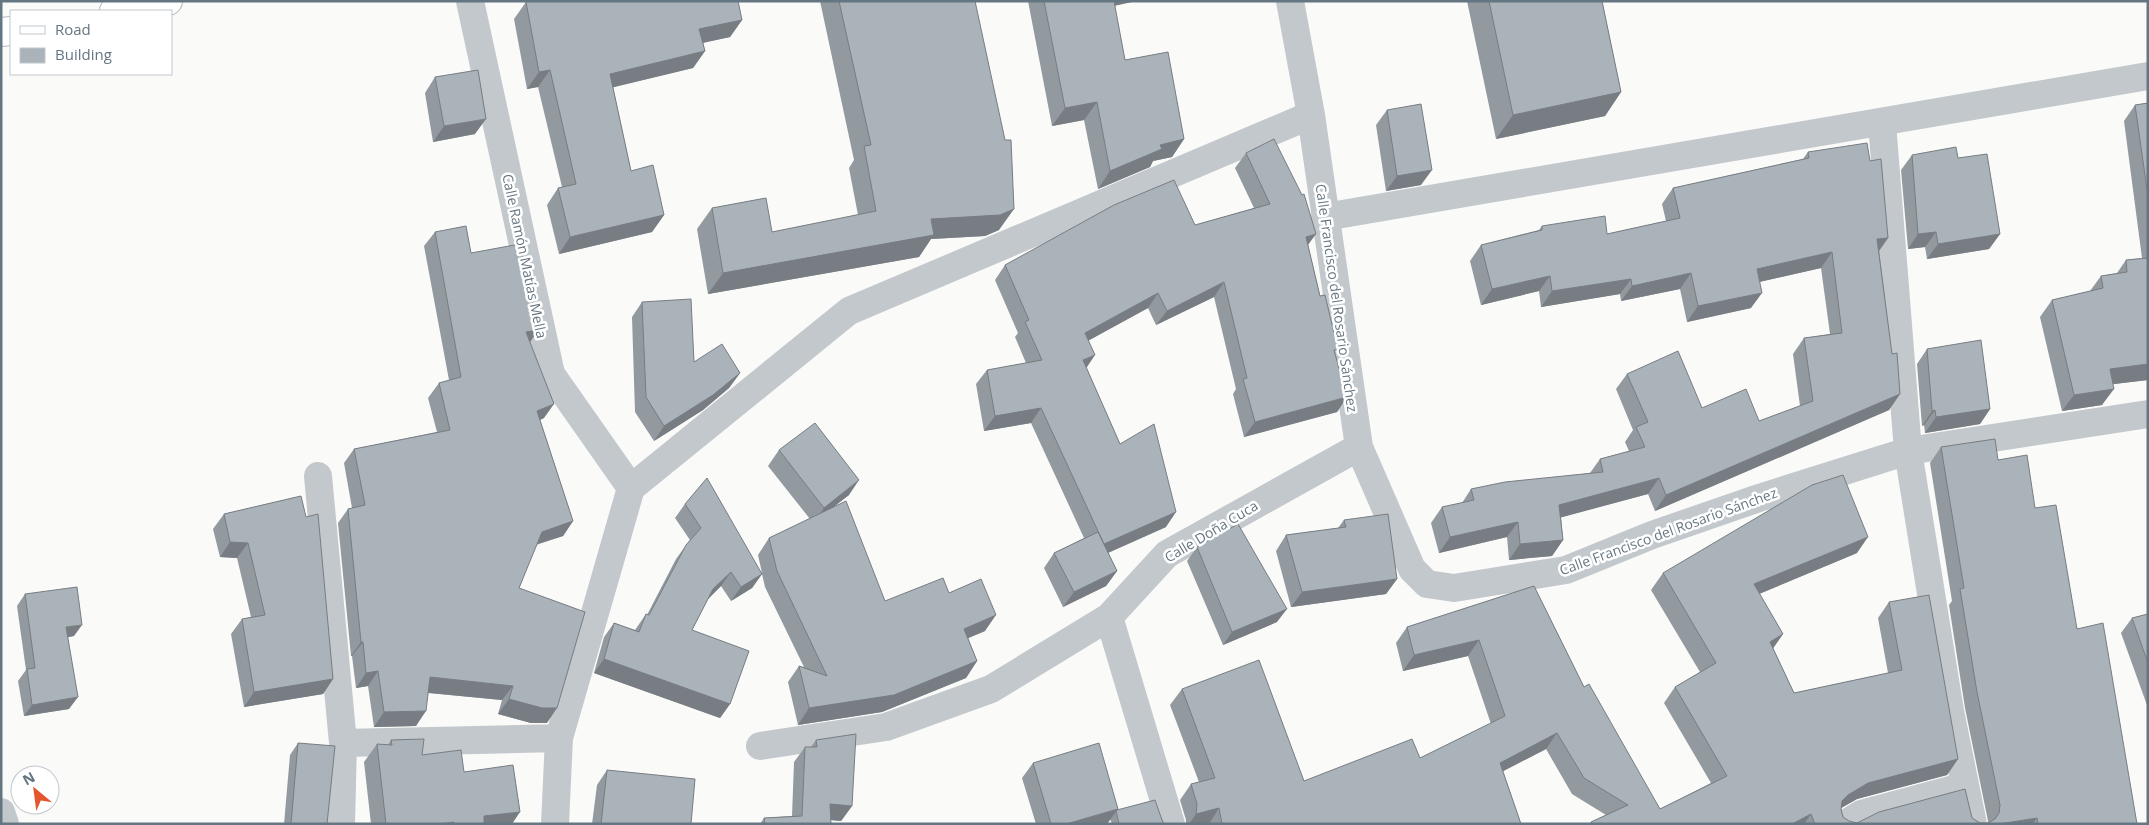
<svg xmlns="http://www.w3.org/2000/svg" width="2149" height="825" viewBox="0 0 2149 825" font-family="'Open Sans',sans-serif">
<rect width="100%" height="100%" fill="#fafaf8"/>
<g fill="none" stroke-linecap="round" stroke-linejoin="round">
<g stroke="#b5babe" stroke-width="30">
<path id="major" d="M 114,11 L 168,1
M 1,32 L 11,31"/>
</g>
<path stroke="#c3c8cc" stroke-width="28" d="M 470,1 L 551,374 L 631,488
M 1290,1 L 1311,115 L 1359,447 L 1412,569 L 1427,584 L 1454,588 L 1566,570 L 1652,535 L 1759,498 L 1908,451 L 2148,414
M 1882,123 L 1908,451 L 1950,711 L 1973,824
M 1325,217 L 2148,76
M 318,476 L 343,743 L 341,824
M 343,743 L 559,738
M 760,746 L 886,727 L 991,689 L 1109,617
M 1,812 L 5,824
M 555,824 L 559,738 L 631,488 L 849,311 L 1311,115
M 1171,824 L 1109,617 L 1167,554 L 1359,447
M 1845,824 L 1861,814 L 1965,786"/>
<use href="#major" stroke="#fff" stroke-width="28"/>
</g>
<path fill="#929a9f" d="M 820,1 L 975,1 L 999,230 L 985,236 L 931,239 L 919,257 L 708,294 L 697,229 L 712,208 L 772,232 L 858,215 L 849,168 L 854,160 Z
M 1028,1 L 1136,1 L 1114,6 L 1125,60 L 1184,139 L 1172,157 L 1153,161 L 1150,167 L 1098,189 L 1084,120 L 1052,126 Z
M 1467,1 L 1602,1 L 1621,92 L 1605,116 L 1496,139 Z
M 526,2 L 742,20 L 730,37 L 703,43 L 705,51 L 693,68 L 613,87 L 631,171 L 664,215 L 652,232 L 559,254 L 547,205 L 558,188 L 562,187 L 538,87 L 527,89 L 514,19 Z
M 435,77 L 475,134 L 433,142 L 425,93 Z
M 2148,103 L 2148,380 L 2113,384 L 2102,405 L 2062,411 L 2040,317 L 2052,300 L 2090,291 L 2101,276 L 2117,273 L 2126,260 L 2142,258 L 2124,121 L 2135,105 Z
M 1387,110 L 1421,185 L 1386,191 L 1376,125 Z
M 1808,152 L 1870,161 L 1888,238 L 1879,250 L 1892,354 L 1900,394 L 1889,410 L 1655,511 L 1648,494 L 1561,517 L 1563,540 L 1552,556 L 1509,560 L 1507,537 L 1439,553 L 1431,523 L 1442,507 L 1462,503 L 1471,489 L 1590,473 L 1600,459 L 1629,451 L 1625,442 L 1633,430 L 1616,389 L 1627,374 L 1702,408 L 1759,421 L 1800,406 L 1793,354 L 1804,338 L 1830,334 L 1821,268 L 1759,282 L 1751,308 L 1687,322 L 1680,289 L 1621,301 L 1620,294 L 1541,307 L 1539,291 L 1481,305 L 1470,261 L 1481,245 L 1539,230 L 1542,226 L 1607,234 L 1666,221 L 1662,204 L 1673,188 L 1803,159 Z
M 1246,153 L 1308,245 L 1320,296 L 1347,397 L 1337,412 L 1244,437 L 1233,394 L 1236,389 L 1214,297 L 1156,325 L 1148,308 L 1089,340 L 1086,368 L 1120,444 L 1166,527 L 1108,553 L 1117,571 L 1106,586 L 1063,607 L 1044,568 L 1054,553 L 1084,538 L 1031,423 L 984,431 L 976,384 L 987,370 L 1026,363 L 1015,337 L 1018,333 L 995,280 L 1005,265 L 1195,225 L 1254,208 L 1235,168 Z
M 1912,155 L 1958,158 L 2000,234 L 1989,249 L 1927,259 L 1925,247 L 1908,249 L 1901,170 Z
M 435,232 L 471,253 L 538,330 L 530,342 L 544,418 L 540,420 L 573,521 L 563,536 L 536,545 L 519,588 L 547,723 L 531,723 L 498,714 L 502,700 L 428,693 L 416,726 L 374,727 L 368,686 L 356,688 L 352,656 L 351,656 L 338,523 L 348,509 L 352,508 L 344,463 L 354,449 L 437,432 L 428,398 L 439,383 L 449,380 L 424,246 Z
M 642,302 L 694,362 L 740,373 L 729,388 L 703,410 L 654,441 L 635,412 L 632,317 Z
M 1927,349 L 1990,409 L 1980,424 L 1925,433 L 1924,425 L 1922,426 L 1917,364 Z
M 1941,447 L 1998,460 L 2035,508 L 2077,629 L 2137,824 L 1590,824 L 1591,822 L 1606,815 L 1572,794 L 1546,749 L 1503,771 L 1521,824 L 1186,824 L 1186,820 L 1180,800 L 1191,784 L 1199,782 L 1170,705 L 1182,689 L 1304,781 L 1420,758 L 1491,724 L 1468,656 L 1403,671 L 1396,643 L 1407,627 L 1534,586 L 1584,687 L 1660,809 L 1711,783 L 1664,703 L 1675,687 L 1700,672 L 1651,590 L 1663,573 L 1857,553 L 1759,594 L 1783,634 L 1773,648 L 1794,693 L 1888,673 L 1878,618 L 1889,602 L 1958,759 L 1947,775 L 1857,799 L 1841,808 L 1843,817 L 1849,821 L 1857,823 L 1972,818 L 1980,823 L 1988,823 L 1988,821 L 1965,708 L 1949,605 L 1952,601 L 1930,463 Z
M 779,450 L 849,495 L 833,507 L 885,601 L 949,593 L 985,631 L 968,638 L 977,661 L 966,678 L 882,712 L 798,725 L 788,682 L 799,666 L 804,667 L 765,587 L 762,574 L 752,588 L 731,601 L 721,586 L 708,599 L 692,630 L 730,704 L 720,718 L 594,673 L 604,637 L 614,623 L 635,630 L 646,614 L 647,615 L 676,559 L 690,540 L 675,518 L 685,504 L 762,573 L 758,555 L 769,538 L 810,519 L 768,466 Z
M 301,496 L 333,679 L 323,694 L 244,707 L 231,634 L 242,619 L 251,617 L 237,558 L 220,557 L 213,529 L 224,514 Z
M 1344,520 L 1397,579 L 1386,594 L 1291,607 L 1276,551 L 1286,535 L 1338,528 Z
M 1197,547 L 1277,622 L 1223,645 L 1187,561 Z
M 25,594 L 74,636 L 68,637 L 69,709 L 24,716 L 18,681 L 26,670 L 17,606 Z
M 2148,614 L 2148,708 L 2121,633 L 2132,618 Z
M 391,740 L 422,755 L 464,772 L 512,824 L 371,824 L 364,762 L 377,744 L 388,745 Z
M 816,740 L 852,806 L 841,821 L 831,820 L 831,824 L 760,824 L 764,818 L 792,816 L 794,762 L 805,747 L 811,747 Z
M 298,743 L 327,824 L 284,824 L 290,755 Z
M 1033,763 L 1117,810 L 1162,820 L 1164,824 L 1112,824 L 1110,819 L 1107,824 L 1036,824 L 1022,778 Z
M 607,770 L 691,824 L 592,824 L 597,785 Z"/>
<path fill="#777d82" d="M 1104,1 L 1136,1 L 1099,9 Z
M 742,20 L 730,37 L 687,46 L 699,29 Z
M 705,51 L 693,68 L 598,91 L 610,74 Z
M 550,70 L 538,87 L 527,89 L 539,72 Z
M 1621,92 L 1605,116 L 1496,139 L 1513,115 Z
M 1097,102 L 1084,120 L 1052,126 L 1065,108 Z
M 486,119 L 475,134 L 433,142 L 444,126 Z
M 1184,139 L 1172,157 L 1153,161 L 1150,167 L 1098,189 L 1110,171 L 1160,145 Z
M 1432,170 L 1421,185 L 1386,191 L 1397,176 Z
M 1014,209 L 999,230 L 985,236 L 931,239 L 919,257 L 708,294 L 723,273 L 931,219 Z
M 664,215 L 652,232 L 559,254 L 570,237 Z
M 1936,232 L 1925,247 L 1908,249 L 1918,234 Z
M 1316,234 L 1305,249 L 1306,237 Z
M 2000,234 L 1989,249 L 1927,259 L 1938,244 Z
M 1888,238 L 1877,254 L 1877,239 Z
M 1832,252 L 1821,268 L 1746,285 L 1757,269 Z
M 1691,273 L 1680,289 L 1621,301 L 1632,286 Z
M 1550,276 L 1539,291 L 1481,305 L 1492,289 Z
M 1631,279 L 1620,294 L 1541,307 L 1552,291 Z
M 1224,282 L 1214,297 L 1156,325 L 1167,311 Z
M 1158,293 L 1148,308 L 1075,348 L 1085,333 Z
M 1762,293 L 1751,308 L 1687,322 L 1698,306 Z
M 538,330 L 528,345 L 526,332 Z
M 1095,355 L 1085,370 L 1083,360 Z
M 2148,364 L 2148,380 L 2098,386 L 2110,369 Z
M 740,373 L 729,388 L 703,410 L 654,441 L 664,426 Z
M 2114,389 L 2102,405 L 2062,411 L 2074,395 Z
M 1900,394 L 1889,410 L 1655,511 L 1666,495 Z
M 1347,397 L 1337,412 L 1244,437 L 1255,422 Z
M 554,404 L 544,418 L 527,425 L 537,411 Z
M 1041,408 L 1031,423 L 984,431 L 995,416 Z
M 1990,409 L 1980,424 L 1925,433 L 1936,417 Z
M 1935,410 L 1924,425 L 1922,426 L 1932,411 Z
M 1659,478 L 1648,494 L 1548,521 L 1559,505 Z
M 859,480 L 849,495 L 813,523 L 824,508 Z
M 1176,512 L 1166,527 L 1094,559 L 1104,544 Z
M 573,521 L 563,536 L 531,546 L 542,532 Z
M 1518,522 L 1507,537 L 1439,553 L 1450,537 Z
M 1868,537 L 1857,553 L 1742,601 L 1754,584 Z
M 1563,540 L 1552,556 L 1509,560 L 1520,544 Z
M 230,542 L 248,543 L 237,558 L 220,557 Z
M 1117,571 L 1106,586 L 1063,607 L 1074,592 Z
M 731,572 L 721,586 L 703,604 L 713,589 Z
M 762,574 L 752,588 L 731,601 L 741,587 Z
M 1397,579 L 1386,594 L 1291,607 L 1302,592 Z
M 1287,609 L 1277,622 L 1223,645 L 1232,632 Z
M 996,615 L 985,631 L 952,645 L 964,629 Z
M 82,625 L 74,636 L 58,639 L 66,627 Z
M 1783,634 L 1772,650 L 1770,642 Z
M 1479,640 L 1468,656 L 1403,671 L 1414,655 Z
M 361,642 L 363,642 L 352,656 L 351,656 Z
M 604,659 L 730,704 L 720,718 L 594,673 Z
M 977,661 L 966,678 L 882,712 L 798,725 L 809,708 Z
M 378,671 L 368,686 L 356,688 L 366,673 Z
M 430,677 L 513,686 L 502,700 L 420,692 Z
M 333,679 L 323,694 L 244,707 L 254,692 Z
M 78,697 L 69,709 L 24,716 L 32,705 Z
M 509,699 L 557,708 L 547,723 L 531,723 L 498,714 Z
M 426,711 L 416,726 L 374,727 L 384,712 Z
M 1557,733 L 1546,749 L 1488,779 L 1500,763 Z
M 1958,759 L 1947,775 L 1857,799 L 1836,811 L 1842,801 L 1848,795 L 1868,783 Z
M 830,804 L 852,806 L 841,821 L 819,819 Z
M 1219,808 L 1209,824 L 1189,824 L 1196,814 Z
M 1118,809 L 1107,824 L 1066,824 Z
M 520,812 L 512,824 L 479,824 L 484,816 Z
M 1811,814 L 1804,824 L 1792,824 Z
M 2037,818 L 2032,824 L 1999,824 Z"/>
<path fill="#aab3b9" stroke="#777d82" d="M 530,1 L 738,1 L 742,20 L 699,29 L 705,51 L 610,74 L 631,171 L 653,165 L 664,215 L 570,237 L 558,188 L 576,184 L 550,70 L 539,72 L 526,2 Z
M 839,1 L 975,1 L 1005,140 L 1011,140 L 1014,209 L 1000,215 L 931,219 L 934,235 L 723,273 L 712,208 L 766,198 L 772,232 L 876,211 L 864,146 L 871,145 Z
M 1044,1 L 1114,1 L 1125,60 L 1168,52 L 1184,139 L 1160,145 L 1162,149 L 1110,171 L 1097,102 L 1065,108 Z
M 1489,1 L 1602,1 L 1621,92 L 1513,115 Z
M 478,70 L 486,119 L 444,126 L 435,77 Z
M 2148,103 L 2148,196 L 2135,105 Z
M 1421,104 L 1432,170 L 1397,176 L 1387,110 Z
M 1274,139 L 1302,195 L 1304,194 L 1316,234 L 1306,237 L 1320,296 L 1325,295 L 1338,350 L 1334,350 L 1347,397 L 1255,422 L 1243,379 L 1247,378 L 1224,282 L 1167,311 L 1158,293 L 1085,333 L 1095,355 L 1083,360 L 1120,444 L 1154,424 L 1176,512 L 1104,544 L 1041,408 L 995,416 L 987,370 L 1042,360 L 1025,322 L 1029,320 L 1005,265 L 1114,205 L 1174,180 L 1195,225 L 1270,204 L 1246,153 Z
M 1867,143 L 1870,161 L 1881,159 L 1888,238 L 1877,239 L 1892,354 L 1897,353 L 1900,394 L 1666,495 L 1659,478 L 1559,505 L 1563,540 L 1520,544 L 1518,522 L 1450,537 L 1442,507 L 1474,500 L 1471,489 L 1505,482 L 1603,472 L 1600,459 L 1645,447 L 1636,427 L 1648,422 L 1627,374 L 1678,351 L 1702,408 L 1746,389 L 1759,421 L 1813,401 L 1804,338 L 1842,333 L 1832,252 L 1757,269 L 1762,293 L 1698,306 L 1691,273 L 1632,286 L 1631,279 L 1552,291 L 1550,276 L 1492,289 L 1481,245 L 1542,230 L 1542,226 L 1605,216 L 1607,234 L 1680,218 L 1673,188 L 1809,158 L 1808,152 Z
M 1956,147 L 1958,158 L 1987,154 L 2000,234 L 1938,244 L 1936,232 L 1918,234 L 1912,155 Z
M 466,226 L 471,253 L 520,244 L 538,330 L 526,332 L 554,404 L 537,411 L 573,521 L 542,532 L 519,588 L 585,612 L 557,708 L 542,708 L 509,699 L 513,686 L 430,677 L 426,711 L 384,712 L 378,671 L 366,673 L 363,642 L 361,642 L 348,509 L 365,505 L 354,449 L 450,430 L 439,383 L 461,377 L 435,232 Z
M 2148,258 L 2148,364 L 2110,369 L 2114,389 L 2074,395 L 2052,300 L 2103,288 L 2101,276 L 2127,272 L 2126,260 Z
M 691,299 L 694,362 L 722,344 L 740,373 L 713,395 L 664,426 L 646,397 L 642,302 Z
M 1981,340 L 1990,409 L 1936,417 L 1935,410 L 1932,411 L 1927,349 Z
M 815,423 L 859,480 L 824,508 L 779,450 Z
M 1995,439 L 1998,460 L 2027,455 L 2035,508 L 2056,505 L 2077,629 L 2103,623 L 2137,824 L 2038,824 L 2037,818 L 1999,824 L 1815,824 L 1811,814 L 1792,824 L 1592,824 L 1591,822 L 1628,805 L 1584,778 L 1557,733 L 1500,763 L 1521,824 L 1222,824 L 1219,808 L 1196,814 L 1197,804 L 1191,784 L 1215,778 L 1182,689 L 1259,660 L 1304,781 L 1412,739 L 1420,758 L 1505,716 L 1479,640 L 1414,655 L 1407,627 L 1534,586 L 1584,687 L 1589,684 L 1660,809 L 1727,776 L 1675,687 L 1716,663 L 1663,573 L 1812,485 L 1843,475 L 1868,537 L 1754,584 L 1783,634 L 1770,642 L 1794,693 L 1902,670 L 1889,602 L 1929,595 L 1958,759 L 1868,783 L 1848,795 L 1842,801 L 1841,809 L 1843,817 L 1849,821 L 1857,823 L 1879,812 L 1965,789 L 1972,818 L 1980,823 L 1988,823 L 1995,819 L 1999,813 L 2000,805 L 1977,692 L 1960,589 L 1964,588 L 1941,447 Z
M 707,478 L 762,574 L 741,587 L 731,572 L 713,589 L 692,630 L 749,651 L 730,704 L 604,659 L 614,623 L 639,632 L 646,614 L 649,615 L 686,545 L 701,528 L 685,504 Z
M 301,496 L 306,517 L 318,514 L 333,679 L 254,692 L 242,619 L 265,615 L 248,543 L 230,542 L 224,514 Z
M 846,501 L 885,601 L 943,578 L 949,593 L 981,579 L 996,615 L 964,629 L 977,661 L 894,695 L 809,708 L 799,666 L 827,676 L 777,571 L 769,538 Z
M 1388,514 L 1397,579 L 1302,592 L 1286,535 L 1346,527 L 1344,520 Z
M 1238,524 L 1287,609 L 1232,632 L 1197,547 Z
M 1098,532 L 1117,571 L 1074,592 L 1054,553 Z
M 77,587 L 82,625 L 66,627 L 78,697 L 32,705 L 27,669 L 35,668 L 25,594 Z
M 2148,614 L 2148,663 L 2132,618 Z
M 856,734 L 852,806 L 830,804 L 831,824 L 765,824 L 764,818 L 802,816 L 805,747 L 817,747 L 816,740 Z
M 424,739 L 422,755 L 461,750 L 464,772 L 513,765 L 520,812 L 484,816 L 484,824 L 454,824 L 454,822 L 440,824 L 386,824 L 377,744 L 392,745 L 391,740 Z
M 298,743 L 335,746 L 327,824 L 291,824 Z
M 1099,743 L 1118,809 L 1066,824 L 1051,824 L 1033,763 Z
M 607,770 L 695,779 L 691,824 L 601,824 Z
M 1155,800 L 1162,820 L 1164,824 L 1119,824 L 1116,811 L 1117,810 Z"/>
<g text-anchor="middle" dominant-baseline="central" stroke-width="5" stroke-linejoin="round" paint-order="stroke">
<g font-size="14" fill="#657683" stroke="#fff">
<text transform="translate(525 256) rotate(78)">Calle Ramón Matías Mella</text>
<text transform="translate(1337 298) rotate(82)">Calle Francisco del Rosario Sánchez</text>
<text transform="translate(1211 531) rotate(-31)">Calle Doña Cuca</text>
<text transform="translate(1668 531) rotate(-20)">Calle Francisco del Rosario Sánchez</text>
</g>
</g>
<rect width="2149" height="825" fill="none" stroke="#657683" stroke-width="5"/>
<rect x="10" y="10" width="162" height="65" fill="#ffffff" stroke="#c1c8cd"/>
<rect x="20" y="26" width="25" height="8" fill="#ffffff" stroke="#c1c8cd"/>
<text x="55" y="35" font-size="15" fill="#657683">Road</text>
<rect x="20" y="48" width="25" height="15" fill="#aab3b9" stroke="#c1c8cd"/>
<text x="55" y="60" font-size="15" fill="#657683">Building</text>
<g transform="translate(35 790) rotate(331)"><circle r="24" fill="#ffffff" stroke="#c1c8cd"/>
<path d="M0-4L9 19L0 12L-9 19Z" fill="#e4572e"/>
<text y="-8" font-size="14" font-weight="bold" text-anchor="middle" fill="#657683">N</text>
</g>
</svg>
